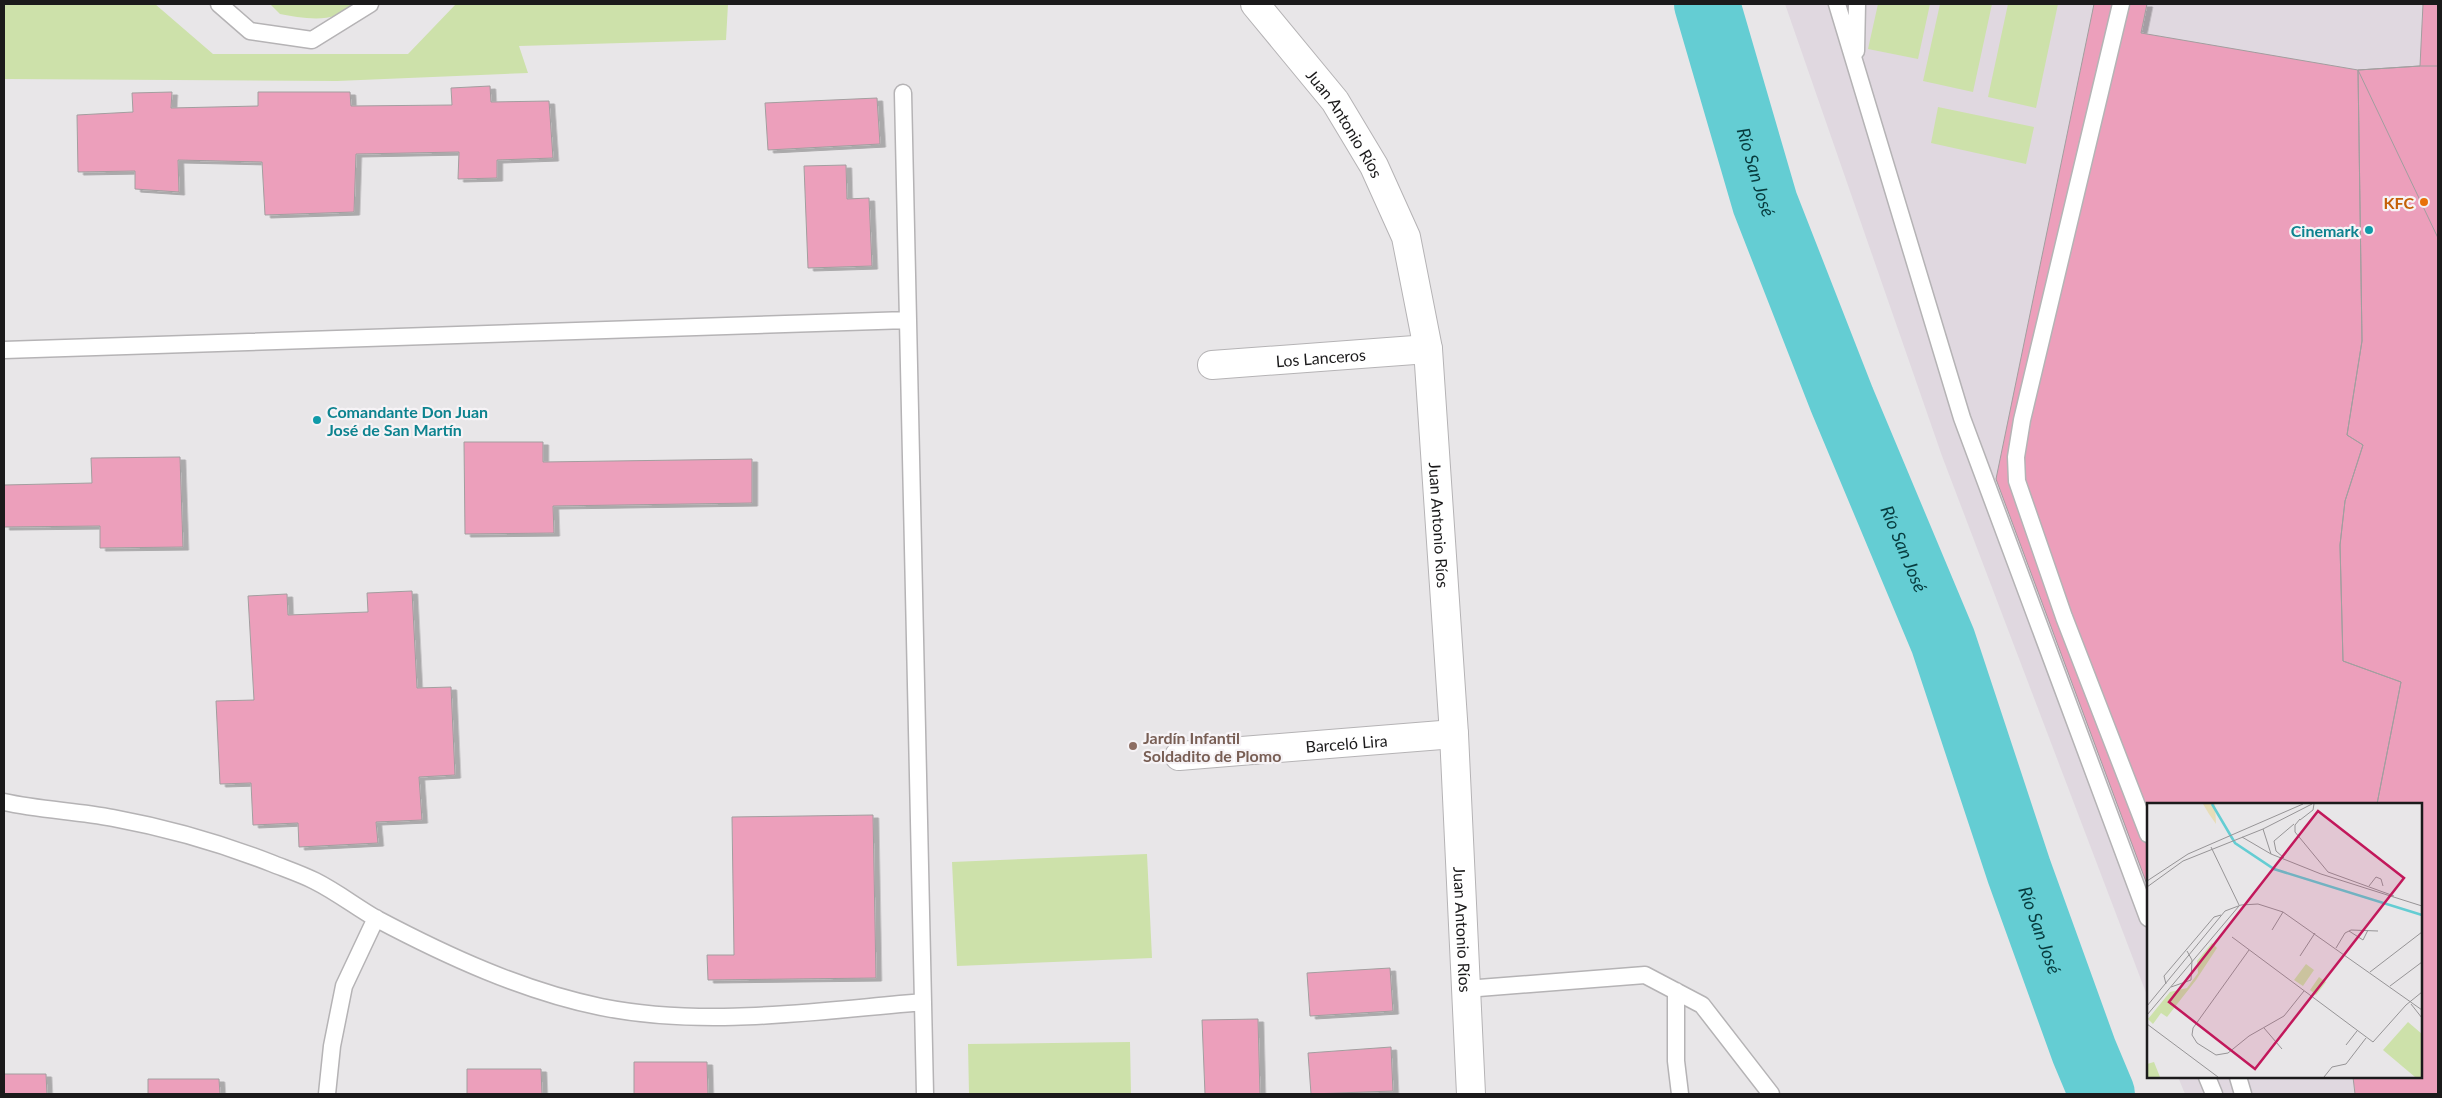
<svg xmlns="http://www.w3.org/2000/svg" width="2442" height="1098" viewBox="0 0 2442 1098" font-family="Lato,sans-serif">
<defs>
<filter id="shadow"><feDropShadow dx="5.5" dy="3" stdDeviation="0" flood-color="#0004"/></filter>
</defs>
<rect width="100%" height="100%" fill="#e8e6e8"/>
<path fill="#e0d8e0" d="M 1785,4 L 2438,4 L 2438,1094 L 2185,1094 L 2178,1077 L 2421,1077 L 2421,804 L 2148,804 L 2148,998 L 1942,456 Z"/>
<path fill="#cde1aa" d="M 4,4 L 155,4 L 213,54 L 408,54 L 456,4 L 728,4 L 726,40 L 519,46 L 528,73 L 337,81 L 4,79 Z
M 270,4 L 352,4 C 337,25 302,18 280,14 Z
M 1878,4 L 1930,4 L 1918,59 L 1868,49 Z
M 1940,4 L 1992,4 L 1973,92 L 1923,81 Z
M 2008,4 L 2058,4 L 2036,108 L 1988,97 Z
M 1938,107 L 2034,127 L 2026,164 L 1931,143 Z
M 1147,854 L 1152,958 L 957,966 L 952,862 Z
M 1130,1042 L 1131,1094 L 969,1094 L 968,1044 Z"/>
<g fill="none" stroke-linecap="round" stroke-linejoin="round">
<path stroke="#64cdd3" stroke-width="66" id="s1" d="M 1707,4 L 1765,203 L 1842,400 L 1943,641 L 2019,871 L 2084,1051 L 2102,1094"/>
</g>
<path fill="#ec9fbb" stroke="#a29e9f" filter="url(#shadow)" d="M 2094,4 L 2147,4 L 2141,33 L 2358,70 L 2362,341 L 2347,435 L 2363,445 L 2345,501 L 2340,545 L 2343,661 L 2401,682 L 2377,804 L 2148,804 L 2148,887 L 1996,479 Z
M 2423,4 L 2438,4 L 2438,1094 L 2355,1094 L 2353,1077 L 2421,1077 L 2421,804 L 2377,804 L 2401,682 L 2343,661 L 2340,545 L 2345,501 L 2363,445 L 2347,435 L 2362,341 L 2358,70 L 2420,66 Z
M 2420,66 L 2438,66 L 2438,238 L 2358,70 Z
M 490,86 L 491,102 L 549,101 L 553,158 L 497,160 L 497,178 L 458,179 L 459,152 L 356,154 L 354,212 L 265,215 L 262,162 L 178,160 L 179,192 L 135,189 L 135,171 L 78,172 L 77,115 L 133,112 L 132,93 L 172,92 L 171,108 L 258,106 L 258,92 L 350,92 L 351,106 L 452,105 L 451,88 Z
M 877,98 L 880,144 L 768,150 L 765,103 Z
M 846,165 L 847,199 L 869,198 L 872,266 L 808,268 L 804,166 Z
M 464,442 L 543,442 L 543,462 L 752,459 L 752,503 L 553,506 L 554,533 L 465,534 Z
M 180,457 L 183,547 L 100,548 L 100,526 L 4,527 L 4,485 L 92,483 L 91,458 Z
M 412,591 L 417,688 L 451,687 L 455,775 L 419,777 L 422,820 L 376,822 L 378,843 L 299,847 L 298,823 L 253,825 L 251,783 L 220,784 L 216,701 L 254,700 L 248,596 L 287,594 L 288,615 L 368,612 L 367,593 Z
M 873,815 L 876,978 L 708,980 L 707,955 L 734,955 L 732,817 Z
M 1390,968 L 1393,1011 L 1310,1016 L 1307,973 Z
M 1258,1019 L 1260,1094 L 1205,1094 L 1202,1020 Z
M 1391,1047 L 1393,1091 L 1311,1094 L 1308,1053 Z
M 634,1062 L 707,1062 L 708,1094 L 634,1094 Z
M 467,1069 L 541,1069 L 542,1094 L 467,1094 Z
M 4,1074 L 46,1074 L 47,1094 L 4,1094 Z
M 148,1079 L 219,1079 L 220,1094 L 148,1094 Z"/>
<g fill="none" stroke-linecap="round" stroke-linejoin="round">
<g stroke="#b5b3b5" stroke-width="19">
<path id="service" d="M 219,4 L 250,31 L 312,40 L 370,4
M 1837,4 L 1962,418 L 2148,918
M 2121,4 L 2022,420 L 2016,457 L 2017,481 L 2064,617 L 2148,834
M 1856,51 L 1857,4
M 903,93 L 925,1094
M 4,350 L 908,320
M 4,802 C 40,810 77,811 113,818 C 167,828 220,843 271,863 C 286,869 301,874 315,881 C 337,892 356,907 377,919 C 447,956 523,991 601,1007 C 707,1028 816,1011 923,1002
M 1466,989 L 1645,975 L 1702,1005 L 1771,1094
M 1676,991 L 1676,1061 L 1680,1094
M 2207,1077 L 2214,1094
M 2238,1077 L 2243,1094
M 327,1094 L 332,1046 L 344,986 L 376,918"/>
</g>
<g stroke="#b5b3b5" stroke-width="30">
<g id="minor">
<path id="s2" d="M 1212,365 L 1428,349"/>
<path id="s3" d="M 1179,756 L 1454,734"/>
</g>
</g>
<g stroke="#b5b3b5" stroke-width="30">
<g id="secondary">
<path id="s4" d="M 1255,4 L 1335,101 L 1374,166 L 1406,237 L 1428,349 L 1454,734 L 1471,1094"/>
</g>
</g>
<use href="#service" stroke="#fff" stroke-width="16"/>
<use href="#minor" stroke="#fff" stroke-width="28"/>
<use href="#secondary" stroke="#fff" stroke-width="28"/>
</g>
<circle fill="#e8710a" stroke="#f6f3f6" stroke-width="2" cx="2424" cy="202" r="5"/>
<g fill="#0f9aa8" stroke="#f6f3f6" stroke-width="2">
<circle cx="2369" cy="230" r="5"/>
<circle cx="317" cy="420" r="5"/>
</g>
<circle fill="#8d6e63" stroke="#f6f3f6" stroke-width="2" cx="1133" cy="746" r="5"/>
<g text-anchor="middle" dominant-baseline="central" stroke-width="4.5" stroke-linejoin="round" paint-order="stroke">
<g font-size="16" fill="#1b1a1b" stroke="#f6f3f6">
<text stroke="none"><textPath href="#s4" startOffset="150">Juan Antonio Ríos</textPath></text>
<text stroke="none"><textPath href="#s2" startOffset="109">Los Lanceros</textPath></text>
<text stroke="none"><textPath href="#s4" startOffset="570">Juan Antonio Ríos</textPath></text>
<text stroke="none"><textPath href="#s3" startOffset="168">Barceló Lira</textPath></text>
<text stroke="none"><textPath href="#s4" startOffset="975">Juan Antonio Ríos</textPath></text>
</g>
<g font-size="16" font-weight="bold" fill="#c56008" stroke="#f6f3f6" text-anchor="end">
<text x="2414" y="202">KFC</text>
</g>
<g font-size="16" font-weight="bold" fill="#0d838f" stroke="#f6f3f6" text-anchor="end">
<text x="2359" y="230">Cinemark</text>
<text x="327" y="411" text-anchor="start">Comandante Don Juan<tspan x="327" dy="18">José de San Martín</tspan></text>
</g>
<g font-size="16" font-weight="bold" fill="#785e54" stroke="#f6f3f6" text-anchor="start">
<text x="1143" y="737">Jardín Infantil<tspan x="1143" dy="18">Soldadito de Plomo</tspan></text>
</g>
<g font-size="18" font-style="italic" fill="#073b3e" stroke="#f6f3f6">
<text stroke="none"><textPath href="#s1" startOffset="175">Río San José</textPath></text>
<text stroke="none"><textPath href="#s1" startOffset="580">Río San José</textPath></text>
<text stroke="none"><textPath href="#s1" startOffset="985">Río San José</textPath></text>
</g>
</g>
<g transform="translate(2147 803)">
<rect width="275" height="275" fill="#e8e6e8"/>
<path d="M 65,140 L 70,145 L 49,177 L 20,214 L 14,210 L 6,221 L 1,216 L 23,189 L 40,185 L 51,170 L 50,158 ZM 159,161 L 167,167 L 156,183 L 147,177 ZM 172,174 L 179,179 L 169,192 L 163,187 ZM 261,219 L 275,231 L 275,274 L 268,274 L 236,247 ZM 7,259 L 13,274 L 1,274 L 0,261 Z" fill="#cde1aa"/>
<path d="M 56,1 L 68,1 L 69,21 L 62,11 Z" fill="#e7ddb8"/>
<path fill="none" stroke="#64cdd3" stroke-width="2.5" d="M 65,1 L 88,40 L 127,66 L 275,112"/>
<path fill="none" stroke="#969496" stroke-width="1" d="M 153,16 L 148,22 L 148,29 L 181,69 L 247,93M 153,17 L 166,7 L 167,1M 95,34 L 124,51 L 116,26M 64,44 L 92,102M 124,51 L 174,71 L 275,103M 137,55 L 129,48 L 127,38 L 147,21M 0,78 L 41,51 L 156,1M 222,83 L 229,74 L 234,76 L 236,83M 0,84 L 36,58 L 116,26 L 165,1M 125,127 L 136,109M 202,128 L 216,137 L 221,127M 85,134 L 226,239 L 259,202 L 275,189M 189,145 L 198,130 L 204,127 L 231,128M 102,147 L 46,225 L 45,232 L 50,240 L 69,252 L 81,250 L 102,233 L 137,213 L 157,188M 153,153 L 168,130M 223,169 L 275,129M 19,181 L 17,173 L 67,114 L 74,112M 243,183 L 275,159M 24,184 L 44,177 L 45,157 L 40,148M 264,201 L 275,215M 0,203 L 78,108 L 94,102 L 111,101 L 136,109 L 275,207M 0,212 L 92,103M 0,221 L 71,274M 117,225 L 135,246M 199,242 L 210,228M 177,274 L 185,264 L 199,261 L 219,235"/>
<path fill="#c2185b" fill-opacity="0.15" stroke="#c2185b" stroke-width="2.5" d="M 171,8 L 257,75 L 108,266 L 22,199 Z"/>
<rect width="275" height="275" fill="none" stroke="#1b1a1b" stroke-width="2.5"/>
</g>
<rect width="2442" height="1098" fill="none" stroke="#1b1a1b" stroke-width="10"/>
</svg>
